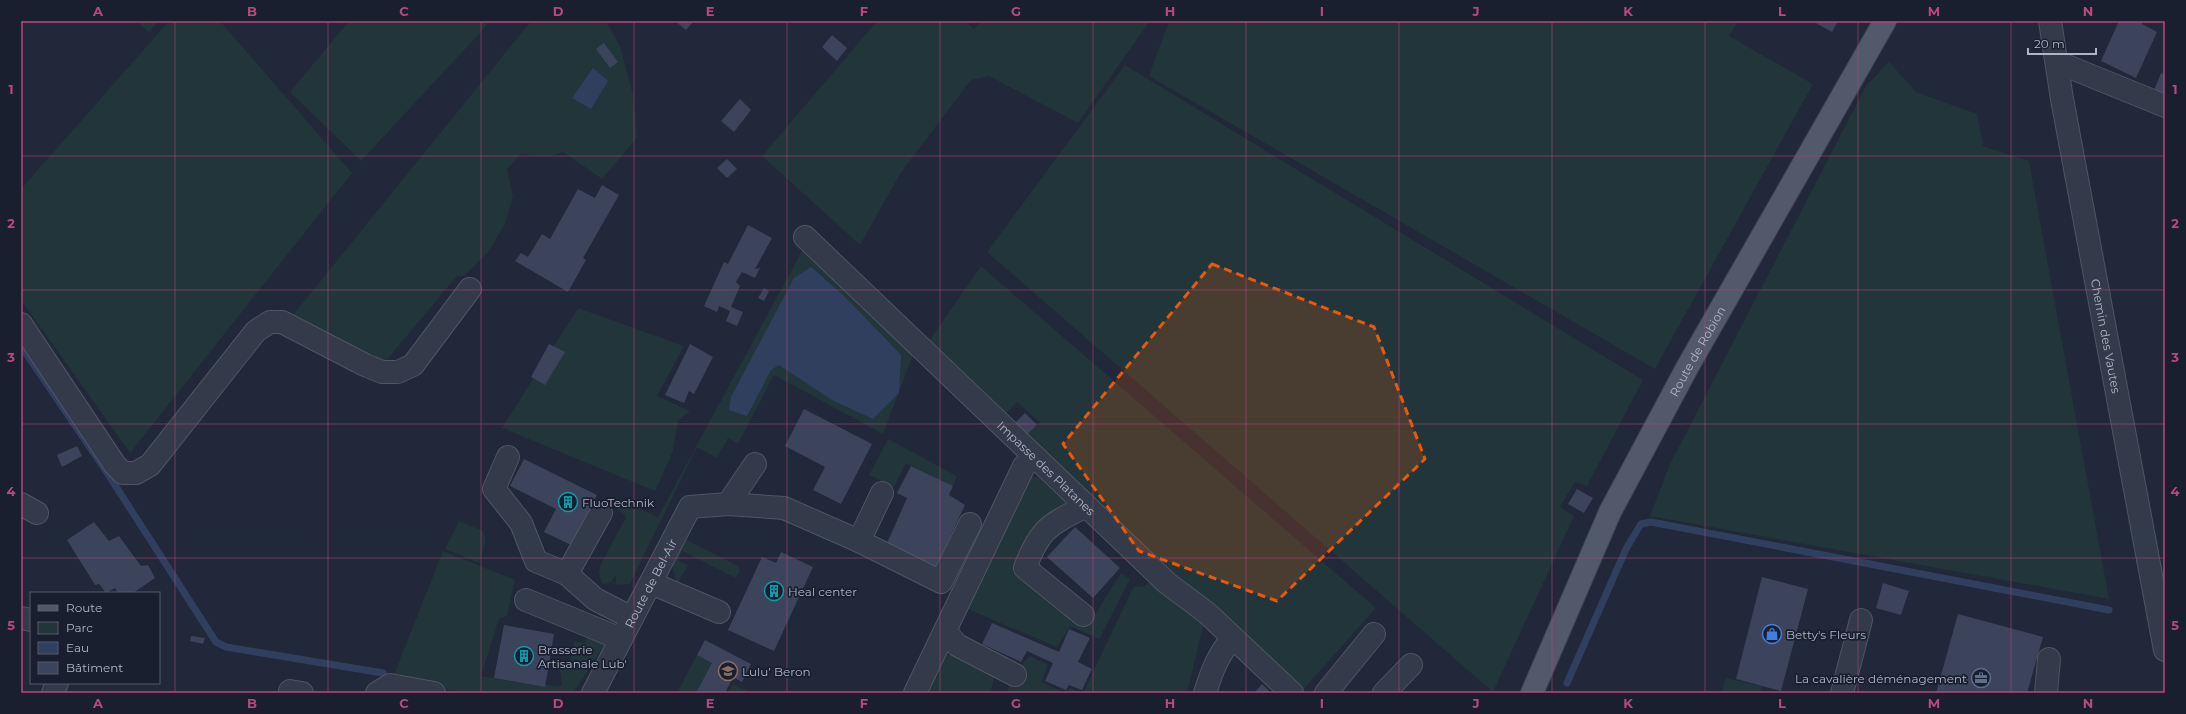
<svg xmlns="http://www.w3.org/2000/svg" width="2186" height="714" viewBox="0 0 2186 714" font-family="Montserrat,sans-serif">
<rect width="100%" height="100%" fill="#202839"/>
<path fill="#22353a" d="M 136,21 L 158,21 L 149,32 Z
M 169,21 L 220,21 L 352,173 L 130,453 L 21,300 L 21,189 Z
M 349,21 L 491,21 L 361,161 L 290,92 Z
M 531,21 L 606,21 L 620,46 L 633,95 L 637,138 L 602,179 L 563,152 L 548,157 L 521,154 L 507,169 L 513,197 L 505,224 L 489,251 L 464,276 L 457,276 L 385,362 L 293,315 Z
M 877,21 L 965,21 L 974,29 L 981,21 L 1150,21 L 1078,123 L 989,76 L 971,80 L 900,174 L 860,245 L 762,156 Z
M 1169,21 L 1738,21 L 1729,36 L 1813,84 L 1655,369 L 1149,76 Z
M 1889,62 L 1916,92 L 1977,114 L 1983,146 L 2029,161 L 2109,599 L 1650,516 L 1670,464 L 1866,86 Z
M 1125,65 L 1643,380 L 1587,486 L 1575,482 L 1560,507 L 1574,516 L 1493,692 L 987,252 Z
M 803,249 L 915,350 L 883,434 L 774,375 L 738,444 L 728,438 L 717,458 L 697,447 L 630,584 L 616,585 L 616,575 L 610,583 L 602,584 L 599,572 L 601,564 L 626,517 L 615,507 L 616,498 L 658,517 Z
M 981,266 L 1376,608 L 1300,693 L 1028,435 L 1040,422 L 1017,402 L 1005,415 L 927,344 Z
M 578,308 L 684,346 L 657,396 L 690,411 L 678,421 L 673,451 L 655,491 L 502,428 Z
M 888,439 L 957,476 L 953,486 L 906,463 L 894,487 L 869,475 Z
M 1029,477 L 1038,477 L 1068,505 L 1033,527 L 1013,572 L 1089,624 L 1121,573 L 1130,579 L 1099,639 L 1070,626 L 1057,647 L 965,608 Z
M 459,521 L 483,531 L 486,541 L 479,563 L 445,549 Z
M 683,538 L 738,566 L 740,571 L 736,578 L 682,551 L 678,561 L 688,565 L 677,584 L 672,565 Z
M 443,551 L 515,580 L 507,616 L 499,619 L 481,676 L 545,687 L 545,685 L 562,686 L 560,668 L 569,667 L 574,641 L 584,643 L 589,635 L 593,639 L 605,645 L 573,693 L 468,693 L 391,682 Z
M 1152,579 L 1204,622 L 1187,693 L 1083,693 L 1134,586 L 1144,587 Z
M 697,655 L 712,663 L 696,693 L 677,693 Z
M 940,655 L 959,655 L 996,673 L 990,693 L 920,693 Z
M 1030,656 L 1048,665 L 1041,682 L 1065,693 L 1071,688 L 1079,693 L 1007,693 L 1010,683 L 1023,684 L 1018,668 Z
M 1726,678 L 1762,686 L 1761,693 L 1721,693 Z
M 733,684 L 752,693 L 727,693 Z"/>
<path fill="#313f5f" d="M 593,68 L 608,81 L 591,109 L 572,98 Z
M 811,267 L 842,294 L 901,355 L 899,393 L 873,419 L 832,400 L 779,365 L 771,370 L 747,416 L 729,410 L 731,397 L 794,278 Z"/>
<g fill="none" stroke-linecap="round" stroke-linejoin="round">
<path stroke="#313f5f" stroke-width="7" d="M 21,346 L 106,471 L 216,642 L 226,647 L 383,673
M 1567,683 L 1626,549 L 1641,524 L 1651,522 L 2109,610"/>
</g>
<path fill="#3b445a" d="M 675,21 L 694,21 L 686,30 Z
M 1812,21 L 1838,21 L 1832,32 Z
M 2119,21 L 2143,21 L 2142,24 L 2157,32 L 2136,78 L 2101,61 Z
M 832,35 L 847,48 L 837,61 L 822,47 Z
M 604,43 L 618,62 L 610,68 L 596,49 Z
M 2161,73 L 2165,75 L 2165,100 L 2152,95 Z
M 740,99 L 751,110 L 734,132 L 721,121 Z
M 727,159 L 737,169 L 727,178 L 717,168 Z
M 602,185 L 619,195 L 583,258 L 586,260 L 568,292 L 515,261 L 521,253 L 528,257 L 542,234 L 550,239 L 578,189 L 595,198 Z
M 748,225 L 772,238 L 755,269 L 760,268 L 755,278 L 742,272 L 736,282 L 740,286 L 731,307 L 743,312 L 737,326 L 726,321 L 730,311 L 719,306 L 717,312 L 704,306 L 724,262 L 728,264 Z
M 764,288 L 769,291 L 764,301 L 758,298 Z
M 549,344 L 565,352 L 545,385 L 531,377 Z
M 690,344 L 713,357 L 694,394 L 689,391 L 684,403 L 665,395 Z
M 804,409 L 872,444 L 841,504 L 813,490 L 825,467 L 785,446 Z
M 1025,413 L 1037,425 L 1027,435 L 1015,423 Z
M 77,446 L 82,456 L 62,467 L 57,455 Z
M 524,459 L 597,495 L 571,545 L 544,532 L 556,509 L 510,486 Z
M 911,466 L 953,486 L 949,495 L 965,505 L 936,567 L 887,543 L 907,498 L 897,493 Z
M 1577,489 L 1593,498 L 1584,513 L 1568,504 Z
M 94,522 L 109,541 L 119,536 L 141,566 L 148,565 L 155,578 L 133,593 L 118,593 L 115,588 L 106,593 L 99,584 L 95,585 L 67,540 Z
M 1075,527 L 1120,568 L 1093,598 L 1047,557 Z
M 781,552 L 813,567 L 774,651 L 728,630 L 762,557 L 776,563 Z
M 1762,577 L 1808,589 L 1781,691 L 1736,679 Z
M 1883,583 L 1909,591 L 1901,615 L 1876,608 Z
M 1958,614 L 2043,637 L 2027,693 L 1936,693 Z
M 992,623 L 1059,652 L 1069,629 L 1090,638 L 1078,662 L 1092,669 L 1082,690 L 1069,685 L 1066,690 L 1045,681 L 1053,663 L 1027,651 L 1021,662 L 982,644 Z
M 504,625 L 554,634 L 545,687 L 494,678 Z
M 191,636 L 205,638 L 203,644 L 190,641 Z
M 705,640 L 751,664 L 742,682 L 733,677 L 725,693 L 696,693 L 712,663 L 697,655 Z
M 1262,684 L 1271,693 L 1254,693 Z"/>
<g fill="none" stroke-linecap="round" stroke-linejoin="round">
<g stroke="#4e5564" stroke-width="24">
<g id="minor">
<path id="s1" d="M 2050,21 L 2062,99 L 2165,650"/>
<path d="M 2057,62 L 2165,106"/>
<path id="s2" d="M 805,237 L 1167,583 L 1207,613 L 1292,693"/>
<path d="M 21,324 L 115,465 L 123,473 L 136,473 L 150,465 L 256,331 L 270,322 L 282,322 L 365,365 L 382,372 L 398,372 L 413,365 L 470,289"/>
<path d="M 508,457 L 494,489 L 521,523 L 536,561 L 567,574"/>
<path d="M 21,504 L 37,513"/>
<path d="M 728,504 L 755,464"/>
<path d="M 601,513 L 567,574 L 595,599 L 632,618"/>
<path d="M 859,541 L 941,582 L 970,524"/>
<path d="M 651,583 L 719,612"/>
<path d="M 526,600 L 621,639"/>
<path d="M 1083,615 L 1025,568 C 1040,528 1049,525 1086,506"/>
<path d="M 21,618 L 31,620"/>
<path d="M 945,631 L 957,645 L 1015,675"/>
<path d="M 290,691 L 302,693"/>
<path d="M 53,693 L 57,683"/>
<path d="M 377,693 L 390,685 L 434,693"/>
<path id="s3" d="M 593,693 L 690,507 L 728,504 L 784,508 L 859,541 L 882,493"/>
<path d="M 915,693 L 1024,466 L 1035,457"/>
<path d="M 1205,693 C 1212,671 1218,654 1233,638"/>
<path d="M 1326,693 L 1374,634"/>
<path d="M 1384,693 L 1411,665"/>
<path d="M 1842,693 L 1861,620"/>
<path d="M 2046,693 L 2049,659"/>
</g>
</g>
<g stroke="#3d4353" stroke-width="24">
<g id="major">
<path id="s4" d="M 1532,693 L 1610,512 L 1688,366 L 1885,21"/>
</g>
</g>
<use href="#minor" stroke="#333a4a" stroke-width="22"/>
<use href="#major" stroke="#51596a" stroke-width="22"/>
</g>
<path fill="#e8590c" fill-opacity="0.2" stroke="#e8590c" stroke-width="3" stroke-dasharray="8 5" stroke-linejoin="round" d="M 1212,264 L 1374,327 L 1425,459 L 1277,601 L 1139,551 L 1063,444 Z"/>
<path fill="none" stroke="#bc477b" stroke-width="1" stroke-opacity="0.55" d="M 175,21 L 175,693M 328,21 L 328,693M 481,21 L 481,693M 634,21 L 634,693M 787,21 L 787,693M 940,21 L 940,693M 1093,21 L 1093,693M 1246,21 L 1246,693M 1399,21 L 1399,693M 1552,21 L 1552,693M 1705,21 L 1705,693M 1858,21 L 1858,693M 2011,21 L 2011,693M 21,156 L 2165,156M 21,290 L 2165,290M 21,424 L 2165,424M 21,558 L 2165,558"/>
<defs>
<g id="building-ring" transform="scale(1)"><circle r="9.5" fill="#191f2e" stroke="#0f9aa8" stroke-width="1.5"/><path d="M-4-6H4V6H1V3H-1V6H-4ZM-2.5-4.3h1.7v1.8h-1.7ZM.8-4.3h1.7v1.8H.8ZM-2.5-1h1.7V.8h-1.7ZM.8-1h1.7V.8H.8Z" fill="#0f9aa8"/></g>
<g id="shop-ring" transform="scale(1)"><circle r="9.5" fill="#191f2e" stroke="#3f7fe0" stroke-width="1.5"/><path d="M-5-2.5h2.3a2.7 3.5 0 0 1 5.4 0H5L5.5 6h-11ZM-1.5-2.5h3a1.5 2.3 0 0 0-3 0Z" fill="#3f7fe0"/></g>
<g id="school-ring" transform="scale(1)"><circle r="9.5" fill="#191f2e" stroke="#8d6e63" stroke-width="1.5"/><path d="M0-5L7-2L0 1L-7-2ZM-4 1L0 2.5L4 1V4Q0 6-4 4Z" fill="#8d6e63"/></g>
<g id="office-ring" transform="scale(1)"><circle r="9.5" fill="#191f2e" stroke="#5c6f8a" stroke-width="1.5"/><path d="M-6-3h4V-5.5h4V-3h4V5H-6ZM-1-4.5V-3h2v-1.5ZM-6 0V1H6V0Z" fill="#5c6f8a"/></g>
</defs>
<g fill-rule="evenodd">
<use href="#building-ring" x="568" y="502"/>
<use href="#building-ring" x="774" y="591"/>
<use href="#shop-ring" x="1772" y="634"/>
<use href="#building-ring" x="524" y="656"/>
<use href="#school-ring" x="728" y="671"/>
<use href="#office-ring" x="1981" y="678"/>
</g>
<g text-anchor="middle" dominant-baseline="central" stroke-width="3.5" stroke-linejoin="round" paint-order="stroke">
<g font-size="12" fill="#aeb5c6" stroke="#191f2e">
<text stroke="none"><textPath href="#s1" startOffset="320">Chemin des Vautes</textPath></text>
<text stroke="none"><textPath href="#s4" startOffset="380">Route de Robion</textPath></text>
<text stroke="none"><textPath href="#s2" startOffset="334">Impasse des Platanes</textPath></text>
<text stroke="none"><textPath href="#s3" startOffset="124">Route de Bel-Air</textPath></text>
</g>
<g font-size="12" fill="#aeb5c6" stroke="#191f2e" text-anchor="start">
<text x="582" y="502">FluoTechnik</text>
<text x="788" y="591">Heal center</text>
<text x="1786" y="634">Betty's Fleurs</text>
<text x="538" y="649">Brasserie<tspan x="538" dy="14">Artisanale Lub'</tspan></text>
<text x="742" y="671">Lulu’ Beron</text>
<text x="1967" y="678" text-anchor="end">La cavalière déménagement</text>
</g>
</g>
<rect width="2186" height="714" fill="none" stroke="#191f2e" stroke-width="44"/>
<rect x="30" y="592" width="130" height="92" fill="#191f2e" stroke="#555b6b"/>
<rect x="38" y="605" width="20" height="6" fill="#51596a" stroke="#555b6b"/>
<text x="66" y="612" font-size="12" fill="#aeb5c6">Route</text>
<rect x="38" y="622" width="20" height="12" fill="#22353a" stroke="#555b6b"/>
<text x="66" y="632" font-size="12" fill="#aeb5c6">Parc</text>
<rect x="38" y="642" width="20" height="12" fill="#313f5f" stroke="#555b6b"/>
<text x="66" y="652" font-size="12" fill="#aeb5c6">Eau</text>
<rect x="38" y="662" width="20" height="12" fill="#3b445a" stroke="#555b6b"/>
<text x="66" y="672" font-size="12" fill="#aeb5c6">Bâtiment</text>
<path d="M2028 48v6h68v-6" fill="none" stroke="#aeb5c6" stroke-width="2"/>
<text x="2034" y="48" font-size="12" fill="#aeb5c6" stroke="#191f2e" stroke-width="3" paint-order="stroke">20 m</text>
<rect x="22" y="22" width="2142" height="670" fill="none" stroke="#bc477b" stroke-width="1.5"/>
<g font-size="13" text-anchor="middle" font-weight="bold" fill="#bc477b">
<text x="98" y="16">A</text>
<text x="252" y="16">B</text>
<text x="404" y="16">C</text>
<text x="558" y="16">D</text>
<text x="710" y="16">E</text>
<text x="864" y="16">F</text>
<text x="1016" y="16">G</text>
<text x="1170" y="16">H</text>
<text x="1322" y="16">I</text>
<text x="1476" y="16">J</text>
<text x="1628" y="16">K</text>
<text x="1782" y="16">L</text>
<text x="1934" y="16">M</text>
<text x="2088" y="16">N</text>
<text x="11" y="94">1</text>
<text x="2175" y="94">1</text>
<text x="11" y="228">2</text>
<text x="2175" y="228">2</text>
<text x="11" y="362">3</text>
<text x="2175" y="362">3</text>
<text x="11" y="496">4</text>
<text x="2175" y="496">4</text>
<text x="11" y="630">5</text>
<text x="2175" y="630">5</text>
<text x="98" y="708">A</text>
<text x="252" y="708">B</text>
<text x="404" y="708">C</text>
<text x="558" y="708">D</text>
<text x="710" y="708">E</text>
<text x="864" y="708">F</text>
<text x="1016" y="708">G</text>
<text x="1170" y="708">H</text>
<text x="1322" y="708">I</text>
<text x="1476" y="708">J</text>
<text x="1628" y="708">K</text>
<text x="1782" y="708">L</text>
<text x="1934" y="708">M</text>
<text x="2088" y="708">N</text>
</g>
</svg>
